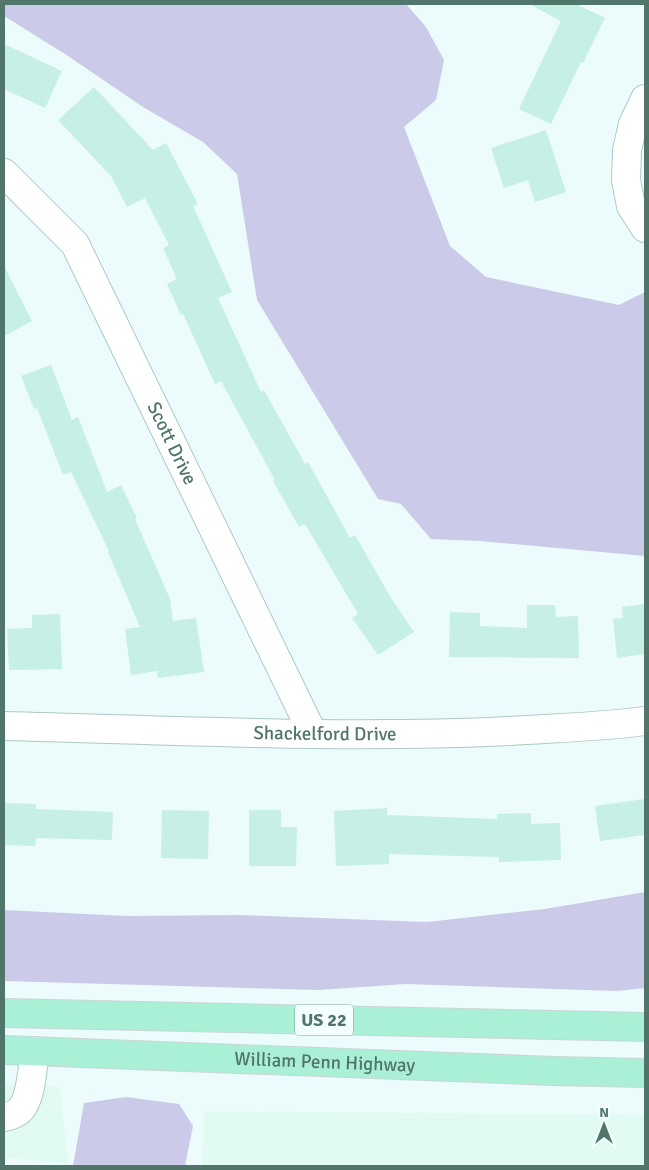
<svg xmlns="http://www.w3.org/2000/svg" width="649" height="1170" viewBox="0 0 649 1170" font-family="Signika,sans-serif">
<rect width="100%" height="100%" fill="#ecfbfb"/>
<path fill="#e1fbf3" d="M 4,1084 L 60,1087 L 68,1163 L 4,1158 Z
M 205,1111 L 645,1115 L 645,1166 L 202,1166 Z"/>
<path fill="#cbcbe9" d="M 4,4 L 406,4 L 426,27 L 444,60 L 436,100 L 404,127 L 450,246 L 486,277 L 619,305 L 645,292 L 645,556 L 479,541 L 431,539 L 401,504 L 378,499 L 257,300 L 237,174 L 203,142 L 143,107 L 65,54 L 4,16 Z
M 645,892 L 645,988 L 617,991 L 406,984 L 319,990 L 4,981 L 4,910 L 127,916 L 240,915 L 427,922 L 545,909 Z
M 126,1097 L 179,1104 L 193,1126 L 185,1166 L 73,1166 L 84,1103 Z"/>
<path fill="#c6efe6" d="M 529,4 L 576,4 L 605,18 L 583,63 L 581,62 L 551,124 L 519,109 L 561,21 Z
M 4,44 L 62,71 L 45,108 L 4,89 Z
M 94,87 L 153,150 L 166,143 L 198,204 L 193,206 L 232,292 L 218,298 L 261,392 L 264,390 L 305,464 L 308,462 L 350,538 L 355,535 L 391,598 L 414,632 L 378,655 L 352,618 L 358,614 L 305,524 L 299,527 L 273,481 L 275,480 L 221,381 L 215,384 L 183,314 L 181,315 L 167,284 L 177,279 L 163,248 L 169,245 L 145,198 L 127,207 L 111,176 L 58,120 Z
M 546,130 L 566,192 L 535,202 L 528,180 L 504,188 L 491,148 Z
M 4,266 L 32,321 L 4,336 Z
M 51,365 L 72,420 L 78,417 L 107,492 L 121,485 L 137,518 L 135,519 L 170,599 L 173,621 L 196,618 L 204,672 L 158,678 L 157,671 L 131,675 L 125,629 L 140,627 L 108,552 L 109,551 L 71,472 L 63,475 L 37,408 L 34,409 L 21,376 Z
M 645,604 L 645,654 L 617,658 L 613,619 L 623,618 L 622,607 Z
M 527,605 L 555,605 L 556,617 L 578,616 L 579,658 L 449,657 L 450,612 L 480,613 L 480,626 L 527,628 Z
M 60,614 L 62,669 L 9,670 L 7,629 L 32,628 L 32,615 Z
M 645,799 L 645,835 L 600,841 L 595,806 Z
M 4,803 L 36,804 L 36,809 L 113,812 L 112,840 L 36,838 L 35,846 L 4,845 Z
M 387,808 L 387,815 L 497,819 L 497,814 L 531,813 L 531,824 L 560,823 L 561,860 L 499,862 L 499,857 L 389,854 L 389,864 L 336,866 L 334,811 Z
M 162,810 L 209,811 L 208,859 L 161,858 Z
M 249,810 L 281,810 L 281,827 L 297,827 L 296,866 L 249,866 Z"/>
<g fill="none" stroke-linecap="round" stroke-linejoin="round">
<g stroke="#acc9c4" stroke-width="30">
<g id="minor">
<path d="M 645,99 L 633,124 L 627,150 L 626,180 L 631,206 L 645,228"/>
<path id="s1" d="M 4,173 L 75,244 L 313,734"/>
<path id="s2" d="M 4,726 C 172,730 341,739 510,731 C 555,728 600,727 645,721"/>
<path d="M 4,1117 C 10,1116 17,1114 21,1109 C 32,1096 32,1068 35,1051"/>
</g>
</g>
<g stroke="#cad6d3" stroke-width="30">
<g id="highway">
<path d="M 4,1013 L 645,1027"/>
<path id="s3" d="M 4,1050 L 553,1071 L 645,1073"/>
</g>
</g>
<use href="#minor" stroke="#fff" stroke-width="28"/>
<use href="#highway" stroke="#a9f0d7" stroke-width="28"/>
</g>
<g text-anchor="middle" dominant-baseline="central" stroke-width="4" stroke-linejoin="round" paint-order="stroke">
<rect fill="#f3fefe" stroke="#819f98" stroke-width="1" x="295" y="1004.5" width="58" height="31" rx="4"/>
<g font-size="18" font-weight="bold" fill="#50766c">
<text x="324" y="1020">US 22</text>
</g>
<g font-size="19" fill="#50766c" stroke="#f3fefe">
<text stroke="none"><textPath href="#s1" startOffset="322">Scott Drive</textPath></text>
<text stroke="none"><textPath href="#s2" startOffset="321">Shackelford Drive</textPath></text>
<text stroke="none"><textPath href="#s3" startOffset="321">William Penn Highway</textPath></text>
</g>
</g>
<rect width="649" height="1170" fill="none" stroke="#50766c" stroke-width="10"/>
<g transform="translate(604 1125)" stroke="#f3fefe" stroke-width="4" paint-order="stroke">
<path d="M0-4L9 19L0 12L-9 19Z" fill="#50766c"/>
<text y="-8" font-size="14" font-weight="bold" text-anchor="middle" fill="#50766c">N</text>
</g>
</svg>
